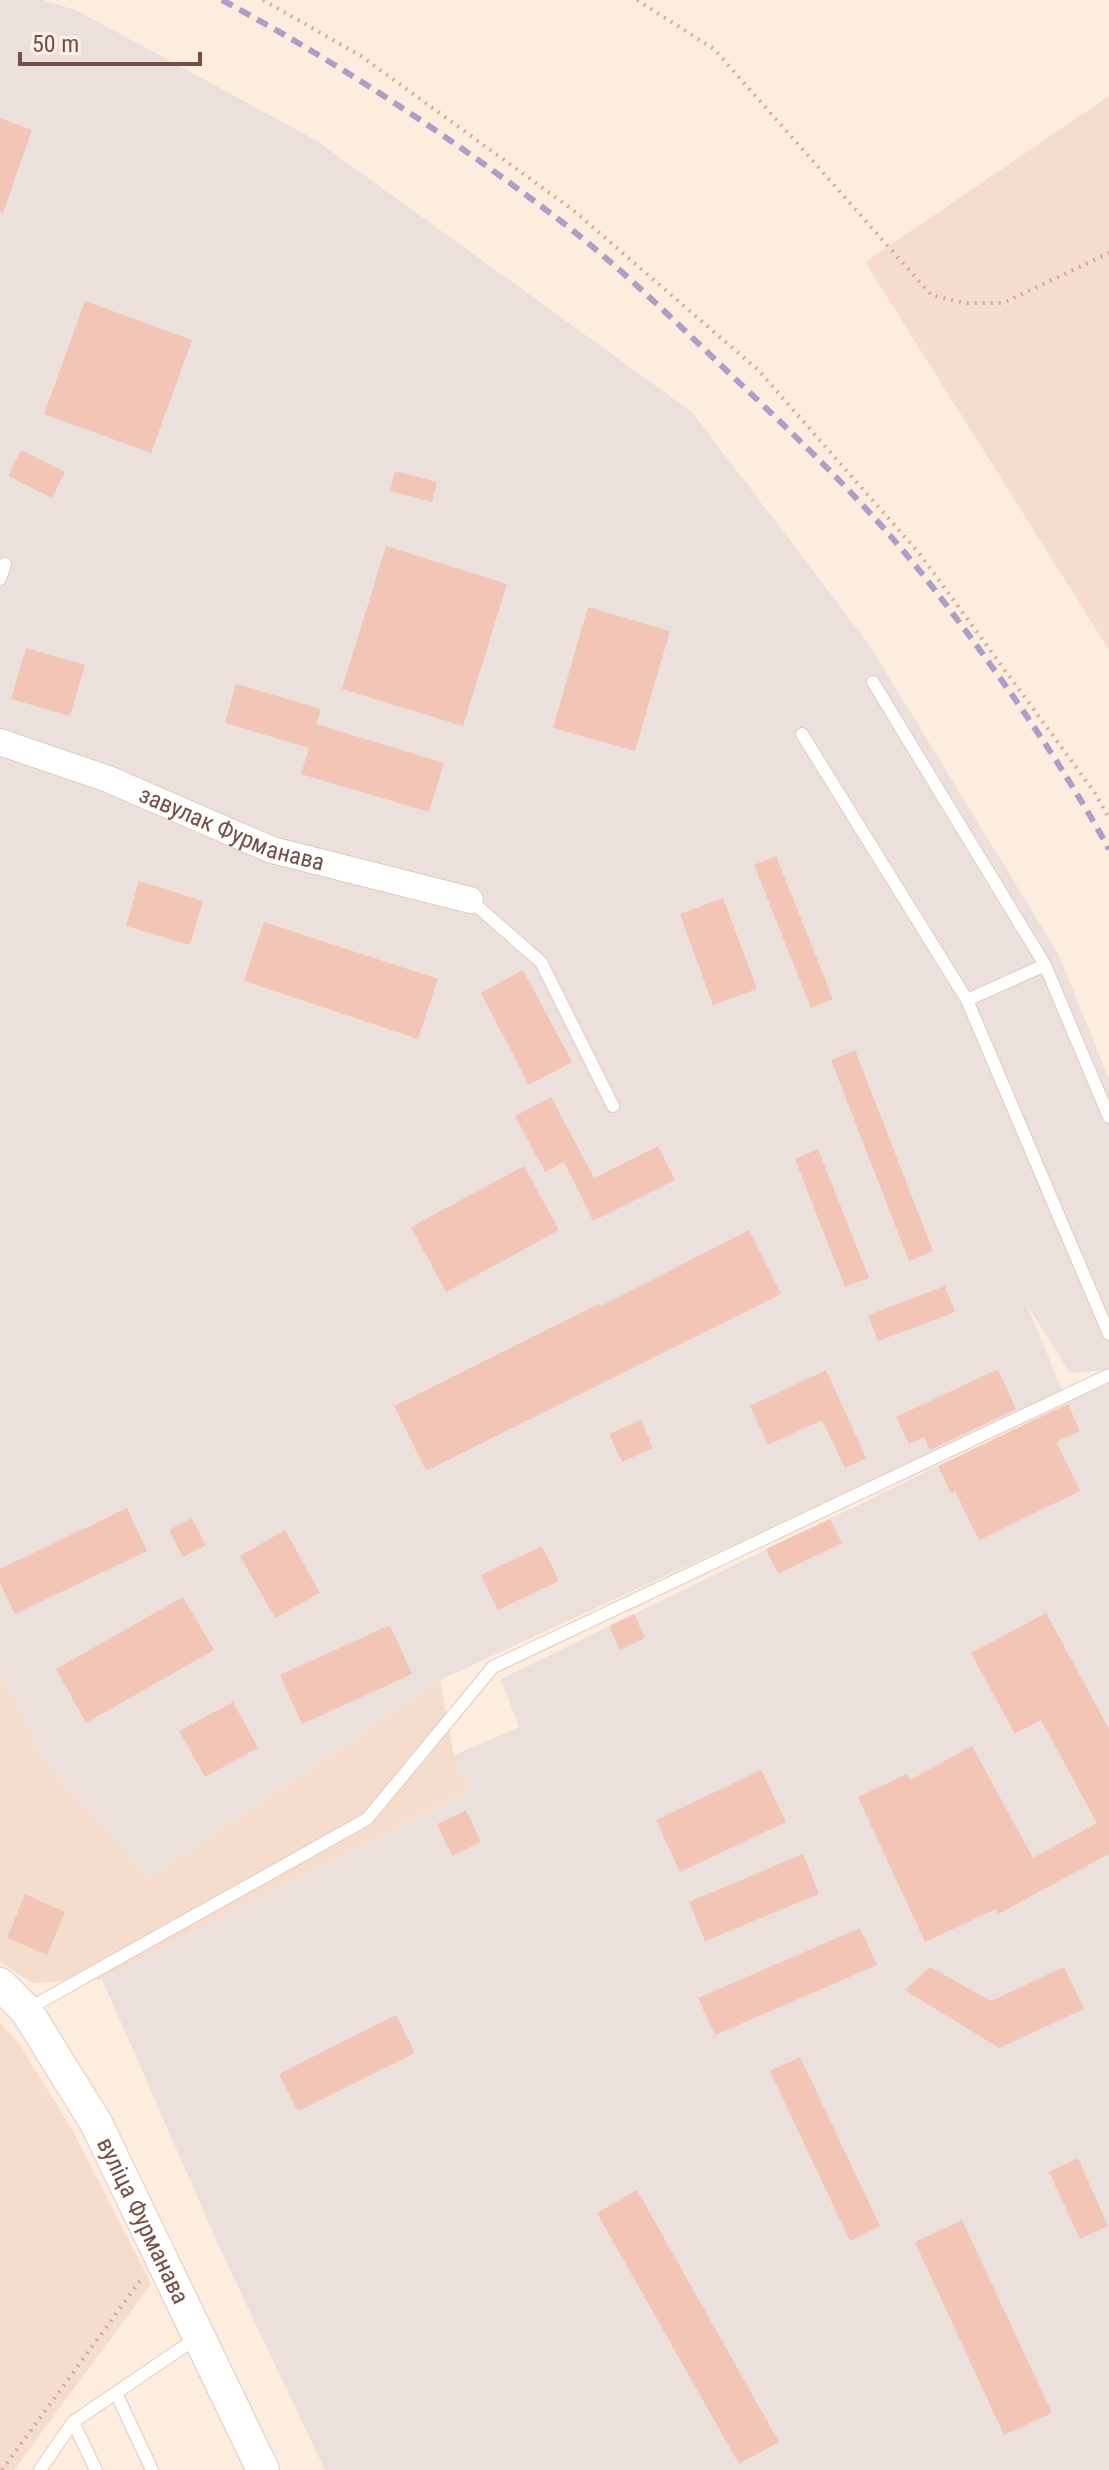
<svg xmlns="http://www.w3.org/2000/svg" width="1109" height="2470" viewBox="0 0 1109 2470" font-family="'Roboto Condensed',sans-serif">
<rect width="100%" height="100%" fill="#fdeddf"/>
<path fill="#f4ddcd" d="M 1109,96 L 1109,650 L 865,262 Z
M 0,1671 L 45,1762 L 150,1877 L 440,1680 L 454,1755 L 470,1790 L 102,1979 L 32,1983 L 0,1962 Z
M 0,2023 L 18,2042 L 73,2131 L 151,2284 L 14,2470 L 0,2470 Z"/>
<path fill="#ebe0db" d="M 0,0 L 43,0 L 78,11 L 317,141 L 692,412 L 868,643 L 1059,955 L 1109,1079 L 1109,1370 L 1070,1373 L 1026,1303 L 1063,1392 L 1109,1380 L 1109,2470 L 325,2470 L 221,2251 L 102,1979 L 469,1791 L 454,1755 L 519,1727 L 501,1679 L 1067,1403 L 1063,1392 L 440,1680 L 150,1877 L 44,1762 L 0,1671 Z"/>
<path fill="#f3c5b6" d="M 0,118 L 32,130 L 3,213 L 0,212 Z
M 85,301 L 192,340 L 151,453 L 44,414 Z
M 21,450 L 65,472 L 52,498 L 8,476 Z
M 395,471 L 437,482 L 432,502 L 390,491 Z
M 386,546 L 507,584 L 463,726 L 342,689 Z
M 588,607 L 670,631 L 635,751 L 553,728 Z
M 26,648 L 85,665 L 70,716 L 11,699 Z
M 236,684 L 321,709 L 316,724 L 444,763 L 429,812 L 301,774 L 309,748 L 225,723 Z
M 776,856 L 833,999 L 811,1008 L 754,865 Z
M 139,881 L 203,901 L 190,945 L 126,926 Z
M 723,898 L 757,989 L 713,1005 L 680,914 Z
M 264,922 L 438,979 L 418,1039 L 244,981 Z
M 523,970 L 572,1062 L 529,1085 L 481,993 Z
M 855,1050 L 933,1251 L 909,1261 L 831,1060 Z
M 551,1097 L 594,1178 L 658,1146 L 675,1180 L 593,1221 L 564,1162 L 545,1172 L 515,1116 Z
M 818,1149 L 869,1278 L 845,1287 L 795,1159 Z
M 524,1166 L 559,1230 L 446,1292 L 411,1227 Z
M 749,1230 L 781,1294 L 426,1471 L 394,1406 L 599,1304 L 601,1306 Z
M 945,1286 L 955,1312 L 878,1341 L 868,1315 Z
M 998,1369 L 1016,1409 L 930,1450 L 924,1437 L 909,1444 L 896,1417 Z
M 826,1370 L 866,1458 L 845,1468 L 822,1420 L 768,1445 L 750,1406 Z
M 1068,1404 L 1080,1431 L 1056,1442 L 1080,1491 L 979,1540 L 955,1491 L 951,1493 L 938,1466 Z
M 641,1420 L 653,1448 L 622,1462 L 609,1434 Z
M 127,1508 L 147,1551 L 15,1614 L 0,1583 L 0,1569 Z
M 192,1518 L 206,1545 L 183,1557 L 169,1530 Z
M 830,1519 L 842,1543 L 778,1574 L 766,1549 Z
M 285,1530 L 320,1593 L 275,1618 L 240,1556 Z
M 542,1546 L 559,1581 L 498,1610 L 481,1575 Z
M 183,1597 L 214,1650 L 86,1723 L 56,1669 Z
M 1046,1613 L 1109,1729 L 1109,1854 L 998,1914 L 996,1909 L 925,1942 L 858,1797 L 907,1774 L 910,1780 L 972,1746 L 1033,1858 L 1097,1823 L 1041,1720 L 1015,1734 L 971,1653 Z
M 634,1614 L 645,1638 L 620,1650 L 609,1626 Z
M 390,1625 L 412,1674 L 302,1724 L 280,1675 Z
M 233,1702 L 258,1748 L 205,1777 L 179,1731 Z
M 761,1770 L 786,1822 L 680,1872 L 656,1820 Z
M 466,1810 L 481,1842 L 452,1856 L 437,1824 Z
M 803,1854 L 819,1894 L 705,1941 L 689,1902 Z
M 25,1894 L 65,1912 L 47,1955 L 7,1938 Z
M 860,1928 L 877,1965 L 715,2035 L 698,1998 Z
M 930,1967 L 991,2001 L 1064,1967 L 1084,2009 L 999,2048 L 905,1990 Z
M 396,2015 L 415,2053 L 298,2111 L 279,2074 Z
M 800,2057 L 880,2226 L 850,2241 L 770,2071 Z
M 1078,2158 L 1108,2226 L 1080,2239 L 1049,2172 Z
M 637,2190 L 779,2442 L 739,2464 L 597,2213 Z
M 962,2220 L 1052,2413 L 1004,2435 L 915,2242 Z"/>
<g fill="none" stroke-linecap="round" stroke-linejoin="round">
<g stroke="#e3c9be" stroke-width="14">
<path id="service" d="M 0,579 L 5,564
M 873,682 L 1045,965 L 967,1000
M 802,734 L 967,1000 L 1109,1334
M 470,900 L 541,962 L 613,1106
M 1045,965 L 1109,1117
M 26,2010 L 367,1819 L 493,1667 L 1109,1375
M 116,2393 L 152,2470
M 73,2422 L 96,2470
M 40,2470 L 73,2422 L 198,2337"/>
</g>
<g stroke="#e3c9be" stroke-width="28">
<g id="minor">
<path id="s1" d="M 0,742 L 108,779 L 272,850 L 470,900"/>
</g>
</g>
<g stroke="#e3c9be" stroke-width="34">
<g id="tertiary">
<path id="s2" d="M 0,1984 L 26,2010 L 96,2123 L 263,2470"/>
</g>
</g>
<path stroke="#d7a899" stroke-width="4" stroke-dasharray="2 6" stroke-linecap="butt" d="M 263,0 L 361,56 L 573,210 L 758,370 L 919,553 L 1095,793 L 1109,818
M 637,0 L 714,49 L 931,295 L 965,303 L 1003,303 L 1109,253
M 2,2470 L 140,2281"/>
<use href="#service" stroke="#fff" stroke-width="12"/>
<use href="#minor" stroke="#fff" stroke-width="26"/>
<use href="#tertiary" stroke="#fff" stroke-width="32"/>
<path stroke="#ad9ec5" stroke-width="6" stroke-dasharray="12 8" stroke-linecap="butt" d="M 222,0 C 341,64 455,140 562,222 C 621,268 675,321 729,373 C 798,438 868,505 927,580 C 993,665 1057,755 1109,849"/>
</g>
<g text-anchor="middle" dominant-baseline="central" stroke-width="6" stroke-linejoin="round" paint-order="stroke">
<g font-size="24" fill="#734f46" stroke="#fff1e6">
<text stroke="none"><textPath href="#s1" startOffset="248">завулак Фурманава</textPath></text>
<text stroke="none"><textPath href="#s2" startOffset="278">вуліца Фурманава</textPath></text>
</g>
</g>
<path d="M20 52v12h180v-12" fill="none" stroke="#734f46" stroke-width="4"/>
<text x="32" y="52" font-size="24" fill="#734f46" stroke="#fff1e6" stroke-width="6" paint-order="stroke">50 m</text>
</svg>
